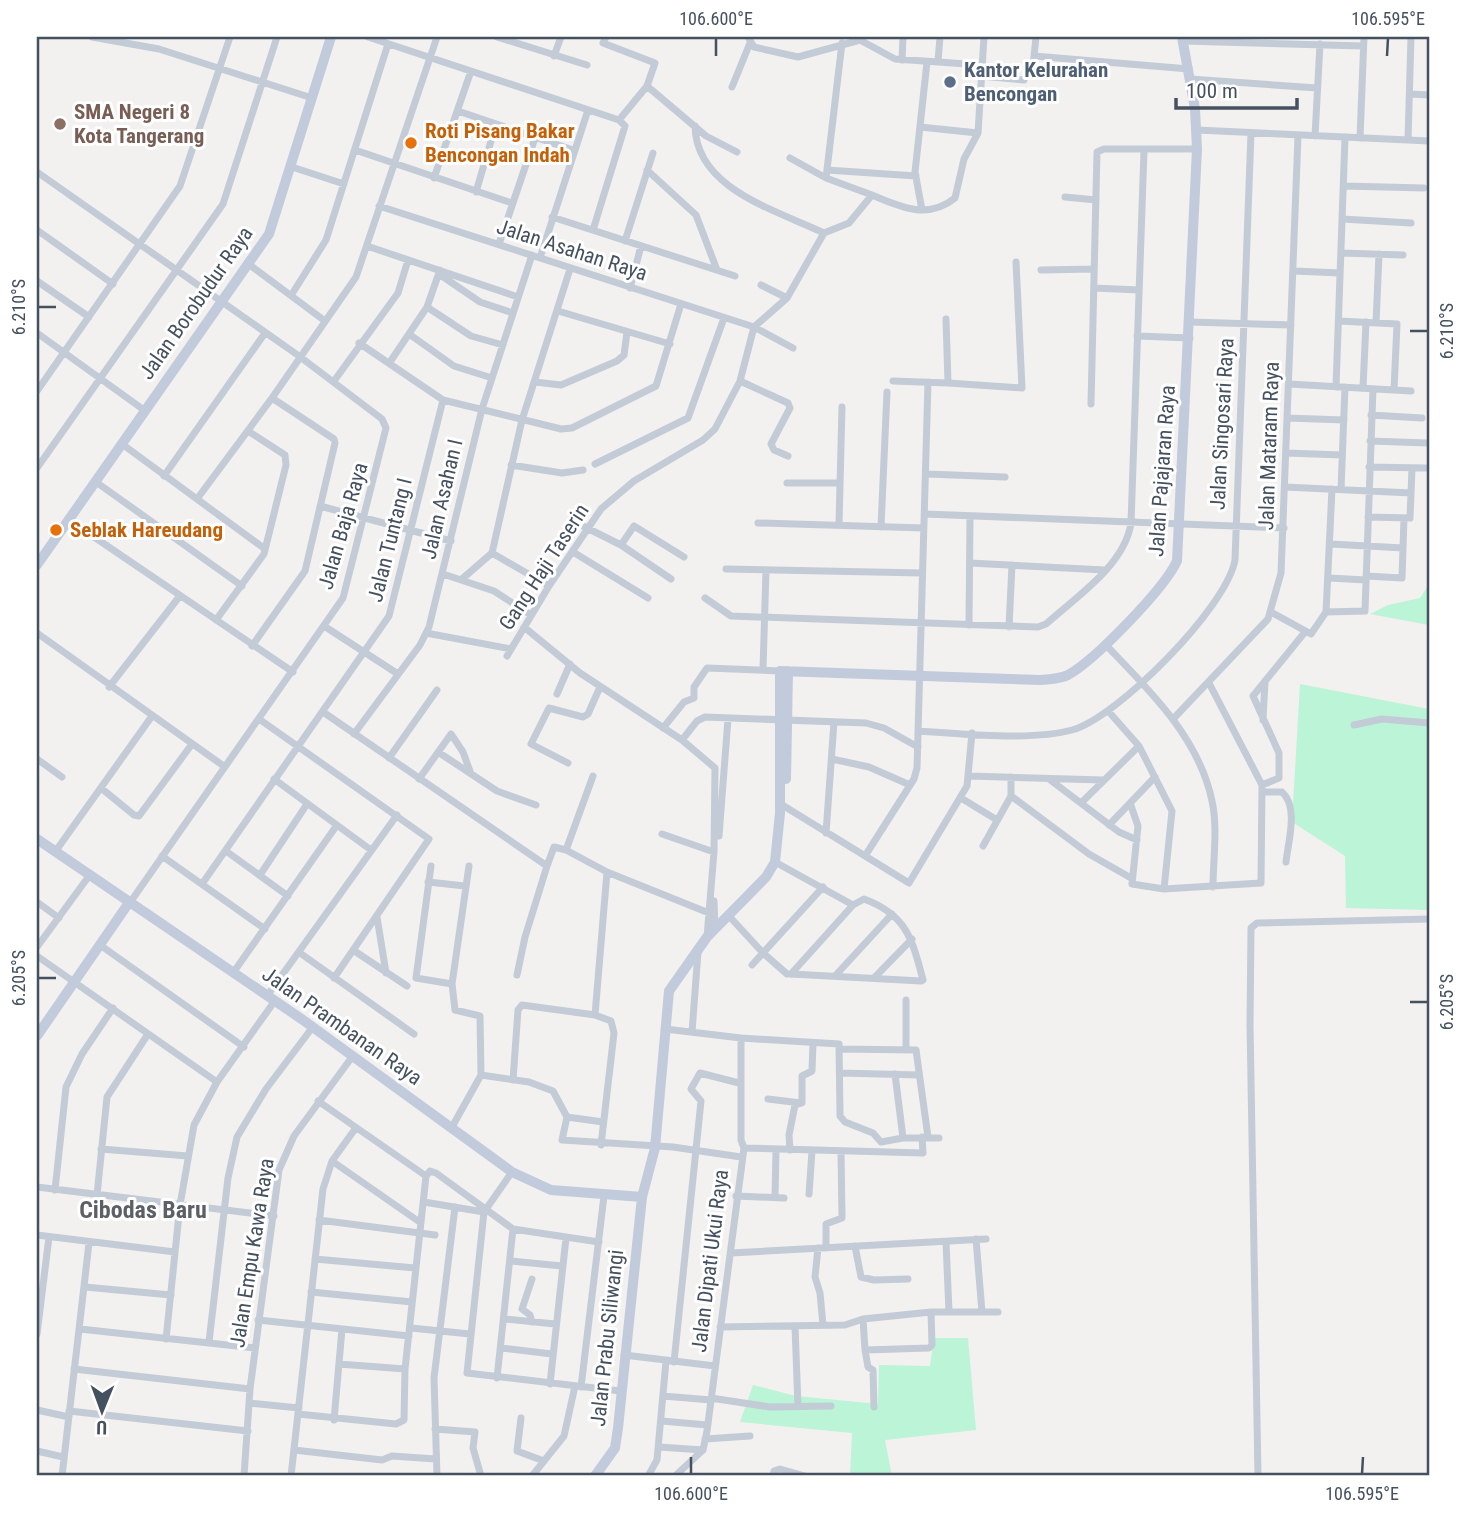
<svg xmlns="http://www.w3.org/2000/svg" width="1466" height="1513" viewBox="0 0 1466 1513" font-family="'Roboto Condensed',sans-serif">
<rect width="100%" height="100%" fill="#f3f0f0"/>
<path fill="#bbf4d6" d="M 1429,584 L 1429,625 L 1370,614 L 1388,605 L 1420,598 Z
M 1300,684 L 1429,709 L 1429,910 L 1346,908 L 1345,856 L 1292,822 Z
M 934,1338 L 968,1338 L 976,1430 L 885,1440 L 892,1476 L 850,1476 L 852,1433 L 740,1422 L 753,1385 L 796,1396 L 878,1404 L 879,1365 L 930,1366 Z"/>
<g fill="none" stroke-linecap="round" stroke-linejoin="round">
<path stroke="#c3cbd6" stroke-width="7" d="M 92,37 L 159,49 L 312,98
M 368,37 L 619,120 L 625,126 L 593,230
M 497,37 L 587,65
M 606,37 L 603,43 L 655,63 L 647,86
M 748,37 L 754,47 L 798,57 L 860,40 L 895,59 L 981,65
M 1183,41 L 1363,46
M 842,43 L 826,178 L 872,195
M 554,56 L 561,37
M 1034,56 L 1189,69
M 902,60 L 903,37
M 938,61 L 940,37
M 1033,66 L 1036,37
M 981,76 L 1024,80
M 1190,79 L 1317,88
M 732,87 L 750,43
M 1410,94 L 1429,95
M 458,111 L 573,150
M 619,120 L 647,86 L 706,136 L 737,152
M 695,126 C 696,189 776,210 824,233
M 920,127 L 978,133
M 1197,130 L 1429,141
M 1315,136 L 1320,44
M 1360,138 L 1364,37
M 1408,140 L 1411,37
M 355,150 L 512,203
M 790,158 L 826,178
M 292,167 L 344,184
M 647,170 L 696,215 L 717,270
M 827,170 L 916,176
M 37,172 L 299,356 L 382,419 L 386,428 L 343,598 L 129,904
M 434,178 L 471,71
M 1344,186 L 1424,188
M 476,192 L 496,124
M 1065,197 L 1096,200
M 379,206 L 754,327 L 793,348
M 922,210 L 915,172 L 927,62
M 552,217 L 735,276
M 1342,219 L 1411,223
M 37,230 L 113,284
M 625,241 L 653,153
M 499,244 L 535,138
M 367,246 L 518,297
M 1341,253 L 1403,255
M 540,258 L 588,110
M 247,263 L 325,321
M 1041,270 L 1094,269
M 1294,271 L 1340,273
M 439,274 L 480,302 L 513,313
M 37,281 L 89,317
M 761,285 L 787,298
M 630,288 L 641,246
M 1094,288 L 1139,290
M 292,294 L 326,240 L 388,44
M 427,307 L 471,336 L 503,345
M 558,311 L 670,344
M 1339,321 L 1397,324 L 1394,390
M 1190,322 L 1291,325
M 1376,323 L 1379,254
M 37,333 L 144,410
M 409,334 L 454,366 L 492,378
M 1137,336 L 1190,338
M 359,343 L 443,400 L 561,429 L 572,428 L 656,386 L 681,304
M 390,362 L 427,307 L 440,270
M 334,381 L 398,293 L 408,260
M 740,381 L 788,403 L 790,408 L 771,444 L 774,450 L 788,456
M 893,381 L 948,383 L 946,319
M 535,382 L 561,385 L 617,361 L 624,355 L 627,332
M 948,383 L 1022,388 L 1016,262
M 1289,384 L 1411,391
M 1336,387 L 1345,137
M 1363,388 L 1366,322
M 37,391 L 180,186 L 230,37
M 1091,404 L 1097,152 L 1104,149 L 1197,149
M 1371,415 L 1422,418
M 1287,418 L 1344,420
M 1370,441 L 1427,443
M 122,444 L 265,549
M 1286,453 L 1342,455
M 595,464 L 688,418 L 724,318
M 511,465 L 562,473 L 583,470
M 1369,467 L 1426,468
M 37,468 L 223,204 L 277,37
M 927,474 L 1005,477
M 164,476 L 265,333
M 96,482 L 242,586
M 787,483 L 840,483
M 1285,487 L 1411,493
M 1341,489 L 1345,387
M 197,499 L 272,398 L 356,277 L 437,37
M 320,506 L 451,541
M 925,514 L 1284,528
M 1368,517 L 1410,518 L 1412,469
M 69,520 L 293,672
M 573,521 L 621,545 L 671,579
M 758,523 L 924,528
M 839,524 L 842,407
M 881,527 L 887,392
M 1331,544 L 1403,548
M 621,545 L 634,526 L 684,557
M 573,552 L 648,598
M 492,553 L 522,420 L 570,269
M 492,553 L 549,586
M 970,563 L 1105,570
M 726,569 L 922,573
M 443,574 L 494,591 L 531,615
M 1366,576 L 1402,578 L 1404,518
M 1329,578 L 1366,580
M 462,579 L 492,553
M 705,598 L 731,616 L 1038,627 L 1046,624 C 1076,597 1125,565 1131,523 L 1144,151
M 1271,612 L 1311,634 L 1326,612 L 1332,489
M 1326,612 L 1365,611 L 1373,389
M 216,620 L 264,554 L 286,465 L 285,455 L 248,431
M 969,625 L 970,516
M 324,626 L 398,674
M 524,627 L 580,673 L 682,740 L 715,768 L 714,852 L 707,937
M 1009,627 L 1012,565
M 37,633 L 225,767
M 426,633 L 511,649
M 1105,644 C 1148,689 1199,737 1212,801 C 1218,828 1213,860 1213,887
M 252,646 L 305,571 L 335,443 L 334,439 L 272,398
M 507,656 L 549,586 L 601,509 L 634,481 L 703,440 L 715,429 L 740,381 L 754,327 L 787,298 L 824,233 L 849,223 L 872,195 C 900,207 928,220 955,198 L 964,159 L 978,133 L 984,37
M 763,669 L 766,570
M 109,687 L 179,597
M 557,694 L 570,664
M 323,712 L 547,866 L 525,937 L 517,975
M 1109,712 L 1139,746 L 1172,811 L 1164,889
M 1174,718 L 1268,619 L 1281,573 L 1298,136
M 259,719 L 429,839 L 334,978
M 1263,720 L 1265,681
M 1354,725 L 1382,719 L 1429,723
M 663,728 L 684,702 L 694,698 L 694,687 L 707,668 L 780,671
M 918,731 C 961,734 1032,741 1072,730 C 1117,718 1227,607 1235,560 L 1251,133
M 354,734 L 420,645 L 429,627 L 482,409 L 532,255
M 682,740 L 697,721 L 705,717 L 866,723 L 884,728 L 918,747
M 438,752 L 497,791 L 536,805
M 389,758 L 437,690
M 37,759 L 62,777
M 832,759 L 869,767 L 910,785
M 568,763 L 531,744 L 549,708 L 583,717 L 588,714 L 600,687
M 970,776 L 1103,780
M 274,779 L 371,850
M 419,779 L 451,734 L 463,752 L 471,774
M 1049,779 L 1119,832 L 1137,840
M 1262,785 L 1279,778 L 1279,753 L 1253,696 L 1305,632
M 101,788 L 134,815 L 139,816 L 192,744
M 1262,792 L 1282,792 C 1299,807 1288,842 1286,862
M 1011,796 L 1089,854 L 1131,878
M 961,798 L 997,820
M 779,803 L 909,883 L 967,786 L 972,733
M 1081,803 L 1139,746
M 1130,803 L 1138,826 L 1132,884 L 1164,889 L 1261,883 L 1262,785 L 1209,683
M 1109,825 L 1155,777
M 826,833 L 834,722
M 662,834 L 714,852
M 719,836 L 728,719
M 983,846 L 1011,796 L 1011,777
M 566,850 L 607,872
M 226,851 L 288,896
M 55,852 L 152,716
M 162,856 L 265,929
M 865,856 L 914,779 L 917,768 L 928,382
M 775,862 L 853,905
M 431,866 L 416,978 L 452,984
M 547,866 L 554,847 L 566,850 L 593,776
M 260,875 L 307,804
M 428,882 L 465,886
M 202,884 L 389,616 L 443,400
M 714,901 L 715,928
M 37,902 L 59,918
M 729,916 L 763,953 L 787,974 L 791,974 L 921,981 L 923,980 C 912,939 907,915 864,899 L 853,905 L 791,974
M 377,917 L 386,973
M 100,945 L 244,1047
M 37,947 L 89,876
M 353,950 L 407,986
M 300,953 L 414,1034
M 37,956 L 217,1082
M 752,965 L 823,887
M 233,973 L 337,825
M 835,976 L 892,914
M 874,978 L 912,939
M 267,996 L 397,815
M 595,1015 L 607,872 L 709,913
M 665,1029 L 741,1038 L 839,1044 L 840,1116 L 845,1122 L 873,1133 L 881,1142 L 903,1138 L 895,1074
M 692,1032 L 698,952
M 840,1049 L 916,1050 L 928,1137
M 906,1049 L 906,1000
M 840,1073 L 919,1075
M 481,1075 L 529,1082 L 553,1091 L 567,1117
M 513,1080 L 518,1010 L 522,1005 L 595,1015 L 611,1021 L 614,1033 L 601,1145
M 768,1099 L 801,1103
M 318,1101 L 426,1176
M 603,1122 L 567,1117 L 562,1140 L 673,1147 L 741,1157
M 452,1127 L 481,1075 L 480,1016 L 455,1010 L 452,984 L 469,866
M 903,1138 L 939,1138
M 744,1148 L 923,1153 L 922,1137
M 101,1149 L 188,1156
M 790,1150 L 789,1135 L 795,1105 L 802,1103 L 802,1076 L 812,1071 L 813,1043
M 332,1161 L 421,1223
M 512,1172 L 484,1212 L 467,1373 L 620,1391
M 426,1176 L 430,1171 L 436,1173 L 513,1229 L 599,1242
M 37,1187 L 274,1216
M 55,1190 L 66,1087 L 82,1054 L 113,1008
M 809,1194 L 812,1151
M 97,1195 L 107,1097 L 148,1034
M 736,1196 L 784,1198
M 775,1197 L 776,1150
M 424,1202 L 484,1212
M 319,1220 L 435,1235
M 37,1235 L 175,1252
M 976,1239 L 982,1312
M 946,1242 L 949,1312
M 855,1246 L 861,1277 L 874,1280 L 908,1279
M 818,1248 L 815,1277 L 820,1293 L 823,1325
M 826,1248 L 826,1224 L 842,1218 L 841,1152
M 731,1253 L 986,1239
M 315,1259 L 415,1268
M 511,1261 L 562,1266
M 85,1287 L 171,1295
M 311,1292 L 412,1302
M 505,1319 L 555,1324
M 863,1319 L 865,1350 L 929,1348 L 932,1345 L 931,1312
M 258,1320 L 409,1336
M 532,1322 L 530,1315 L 522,1309 L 532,1279
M 795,1326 L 798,1407
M 720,1327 L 845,1325 L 863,1319 L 931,1312 L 998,1312
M 411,1328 L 470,1334
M 80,1329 L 255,1348
M 37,1334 L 49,1237
M 166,1339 L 180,1205 L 194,1125 L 217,1082 L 274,1002
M 209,1342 L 228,1178 L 237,1137 L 266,1089 L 312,1028
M 501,1348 L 552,1354
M 865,1350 L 868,1367 L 873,1370 L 874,1407
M 624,1355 L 715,1366
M 674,1362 L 701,1101 L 691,1089 L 700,1073 L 739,1083
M 339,1364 L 405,1369
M 74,1369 L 250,1389
M 497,1378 L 513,1229
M 550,1384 L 566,1238
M 581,1387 L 604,1196
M 663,1396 L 711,1400
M 711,1398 L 770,1407 L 831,1406
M 249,1403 L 299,1408
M 37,1410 L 69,1417
M 69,1411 L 248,1431
M 298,1414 L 396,1424 L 404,1420 L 405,1369 L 426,1176
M 521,1418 L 517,1451 L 544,1461
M 334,1420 L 342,1329
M 662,1421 L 707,1425
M 435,1429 L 475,1432 L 473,1448 L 481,1476
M 705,1439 L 750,1436
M 659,1447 L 703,1450
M 294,1450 L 382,1460 L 392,1456 L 436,1459
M 37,1451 L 63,1457
M 62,1476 L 89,1243
M 244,1476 L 250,1389 L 279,1170 L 294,1136 L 352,1057
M 291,1476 L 323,1189 L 332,1161 L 355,1129
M 437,1476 L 434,1378 L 455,1207
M 532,1476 L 564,1436 L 575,1386
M 648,1476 L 657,1460 L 666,1361
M 675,1476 L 703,1450 L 707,1431 L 744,1148 L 741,1140 L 741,1038
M 773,1476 L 774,1471 L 780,1469 L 805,1476
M 1258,1476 L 1250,1024 L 1251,928 L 1257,923 L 1429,919"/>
<path stroke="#c1cbdb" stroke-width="10" d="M 37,565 L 269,234 L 331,37
M 786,779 L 788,671
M 37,839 L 303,1020 L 512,1172 L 551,1190 L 642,1197
M 37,1036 L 128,904
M 595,1476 L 615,1448 L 618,1428 L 642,1197 L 655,1148 L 669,991 L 707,937 L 766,877 L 775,862 L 780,813 L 780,671 L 1041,680 C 1050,679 1060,679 1068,675 C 1095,660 1164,589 1177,561 L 1197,149 L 1195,109 L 1182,37"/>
</g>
<path fill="none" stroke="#465160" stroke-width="2.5" d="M 716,56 L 716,38M 1387,56 L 1388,38M 38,307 L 56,307M 1410,331 L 1428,331M 38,978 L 56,978M 1410,1002 L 1428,1002M 691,1474 L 691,1457M 1362,1474 L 1363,1457"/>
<circle fill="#5c6f8a" stroke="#fff" stroke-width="2.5" cx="950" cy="82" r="7"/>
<circle fill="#8d6e63" stroke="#fff" stroke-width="2.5" cx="60" cy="124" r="7"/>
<g fill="#e8710a" stroke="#fff" stroke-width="2.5">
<circle cx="411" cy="143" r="7"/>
<circle cx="56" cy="530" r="7"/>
</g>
<g text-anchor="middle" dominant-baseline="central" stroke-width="6" stroke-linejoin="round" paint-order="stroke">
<g font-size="21" font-weight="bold" fill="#4e5e75" stroke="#fff" text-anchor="start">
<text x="964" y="70">Kantor Kelurahan<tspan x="964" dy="24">Bencongan</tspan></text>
</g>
<g font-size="21" font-weight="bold" fill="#785e54" stroke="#fff" text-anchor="start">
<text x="74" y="112">SMA Negeri 8<tspan x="74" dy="24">Kota Tangerang</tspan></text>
</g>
<g font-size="21" font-weight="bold" fill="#c56008" stroke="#fff" text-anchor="start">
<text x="425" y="131">Roti Pisang Bakar<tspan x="425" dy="24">Bencongan Indah</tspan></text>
<text x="70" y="530">Seblak Hareudang</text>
</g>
<g font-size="21" fill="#465160" stroke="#fff">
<text transform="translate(572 250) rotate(18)">Jalan Asahan Raya</text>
<text transform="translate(196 303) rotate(-55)">Jalan Borobudur Raya</text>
<text transform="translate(1222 424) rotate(-87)">Jalan Singosari Raya</text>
<text transform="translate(1269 446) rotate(-88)">Jalan Mataram Raya</text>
<text transform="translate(1162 471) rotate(-86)">Jalan Pajajaran Raya</text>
<text transform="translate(442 499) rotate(-77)">Jalan Asahan I</text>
<text transform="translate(343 526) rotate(-74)">Jalan Baja Raya</text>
<text transform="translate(390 540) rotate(-76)">Jalan Tuntang I</text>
<text transform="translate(544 567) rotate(-57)">Gang Haji Taserin</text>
<text transform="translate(342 1026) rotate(35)">Jalan Prambanan Raya</text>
<text transform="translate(252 1253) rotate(-81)">Jalan Empu Kawa Raya</text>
<text transform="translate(710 1261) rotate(-83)">Jalan Dipati Ukui Raya</text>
<text transform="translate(607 1338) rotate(-84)">Jalan Prabu Siliwangi</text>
</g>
<g font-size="24" font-weight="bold" fill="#5c5f66" stroke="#fff">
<text x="143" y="1210">Cibodas Baru</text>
</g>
</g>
<rect width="1466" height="1513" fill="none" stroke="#ffffff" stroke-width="77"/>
<g transform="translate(102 1411) rotate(181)" stroke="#ffffff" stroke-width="5" paint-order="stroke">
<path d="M0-5L12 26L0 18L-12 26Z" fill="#465160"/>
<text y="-10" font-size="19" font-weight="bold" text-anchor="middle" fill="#465160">U</text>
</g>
<path d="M1176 98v10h121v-10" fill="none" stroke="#465160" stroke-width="3.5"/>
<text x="1186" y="98" font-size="21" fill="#465160" stroke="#ffffff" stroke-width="5" paint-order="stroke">100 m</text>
<rect x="38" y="38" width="1390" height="1436" fill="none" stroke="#465160" stroke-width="2.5"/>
<g font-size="18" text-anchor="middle" fill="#465160">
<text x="716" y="25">106.600°E</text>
<text x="1388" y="25">106.595°E</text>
<text transform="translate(19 307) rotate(-90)" y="6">6.210°S</text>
<text transform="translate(1447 331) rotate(-90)" y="6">6.210°S</text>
<text transform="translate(19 978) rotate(-90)" y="6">6.205°S</text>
<text transform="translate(1447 1002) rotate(-90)" y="6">6.205°S</text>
<text x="691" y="1500">106.600°E</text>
<text x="1362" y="1500">106.595°E</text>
</g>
</svg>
